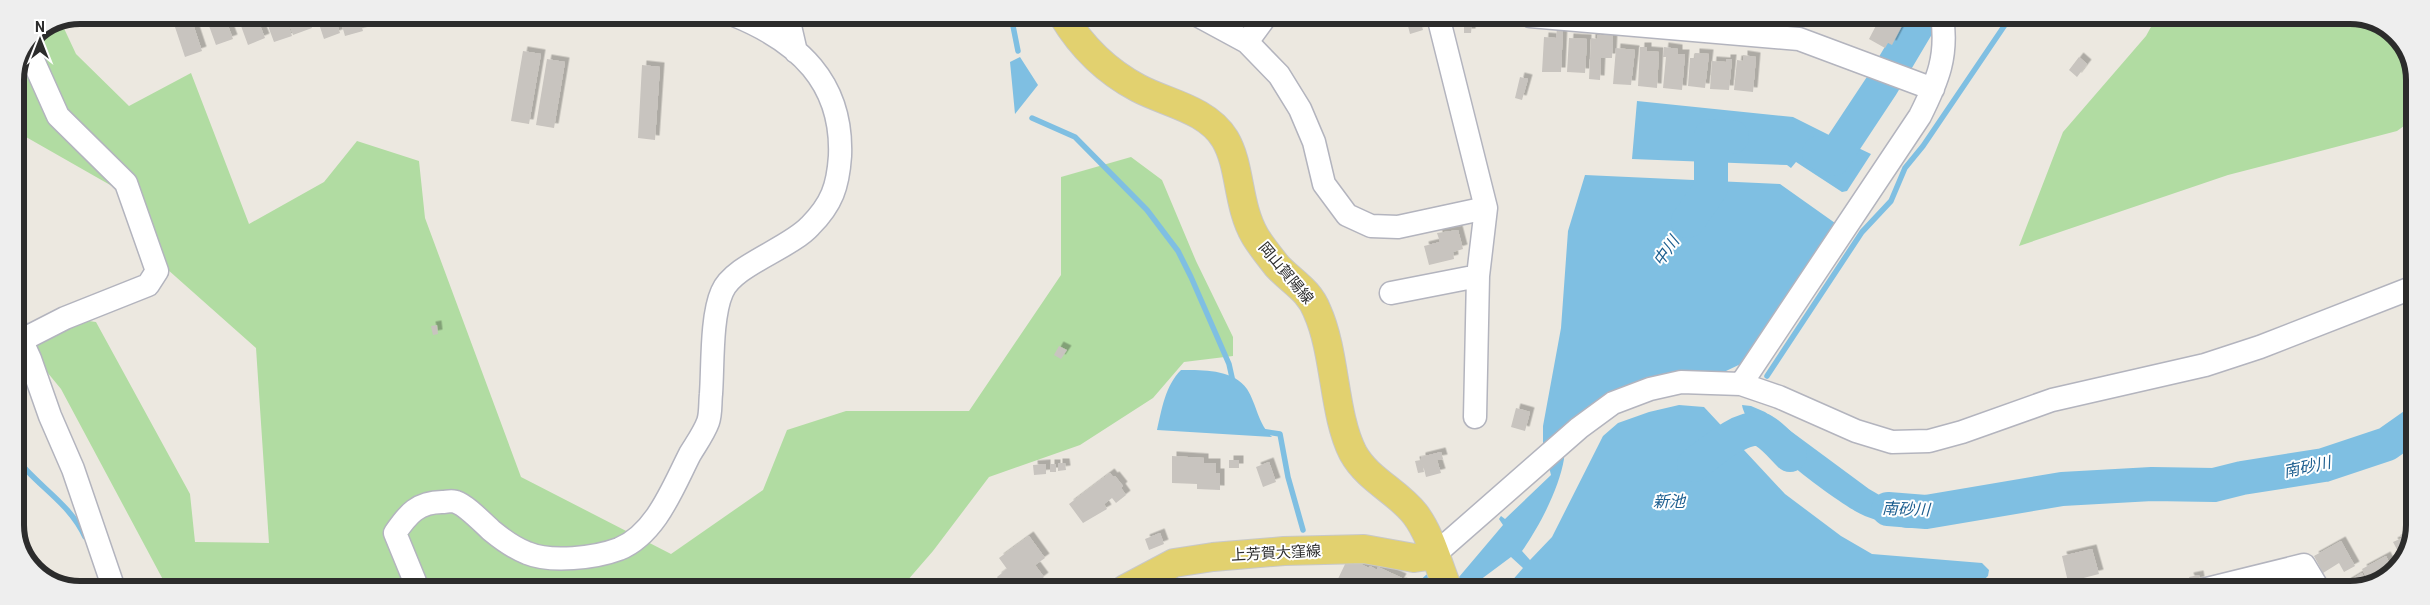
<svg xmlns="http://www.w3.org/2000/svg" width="2430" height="605" viewBox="0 0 2430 605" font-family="Roboto,'Noto Sans JP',sans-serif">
<defs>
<filter id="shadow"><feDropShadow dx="4.5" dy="-4.5" stdDeviation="0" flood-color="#0004"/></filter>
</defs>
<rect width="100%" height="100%" fill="#ece8e0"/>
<path fill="#b1dca2" d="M 2157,16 L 2363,16 L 2399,37 L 2415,75 L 2415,118 L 2397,131 L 2228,175 L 2019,246 L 2063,132 L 2146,36 Z
M 61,22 L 76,54 L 129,106 L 191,73 L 249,224 L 324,182 L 357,141 L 419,161 L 425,218 L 521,477 L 671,554 L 763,490 L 787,430 L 846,411 L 969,411 L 1061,275 L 1061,177 L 1131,157 L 1162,180 L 1196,261 L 1233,337 L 1233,356 L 1184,362 L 1153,398 L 1080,445 L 989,477 L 933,551 L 900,589 L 168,589 L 61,389 L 15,333 L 15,314 L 32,340 L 75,319 L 96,322 L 190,494 L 195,542 L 269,543 L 256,348 L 167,269 L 133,198 L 26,137 L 15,108 L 15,79 L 34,34 Z"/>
<path fill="#7fbfe2" d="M 1020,57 L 1038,85 L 1015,114 L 1010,62 Z
M 1637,101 L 1793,117 L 1833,137 L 1844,131 L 1852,136 L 1852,145 L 1871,154 L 1847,191 L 1842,192 L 1796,162 L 1791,168 L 1787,165 L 1632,159 Z
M 1585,175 L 1780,184 L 1835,223 L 1747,361 L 1726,371 L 1675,371 L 1619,388 L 1588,407 L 1562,428 C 1563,437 1565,449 1564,459 C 1559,489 1539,527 1522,551 L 1530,560 L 1552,537 L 1603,436 L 1618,423 L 1649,412 L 1679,405 L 1704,407 L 1785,494 L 1841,536 L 1872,554 L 1982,563 L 1989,570 L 1988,576 L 1973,590 L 1504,590 L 1523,568 L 1511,557 L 1472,586 L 1462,589 L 1415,589 C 1430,565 1433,572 1459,577 L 1503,525 L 1499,519 L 1501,516 L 1505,519 L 1551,475 L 1543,443 L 1543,426 L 1561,328 L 1568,231 Z
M 1181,370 C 1202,370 1233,369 1247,389 C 1257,405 1258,424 1272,437 L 1157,430 C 1162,409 1165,386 1181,370 Z
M 1742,405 L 1751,406 L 1765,412 L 1869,489 L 1888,500 L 1908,502 L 1932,495 L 1936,527 C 1924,527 1910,530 1898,526 C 1885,523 1867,518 1855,511 C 1827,494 1747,437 1742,405 Z"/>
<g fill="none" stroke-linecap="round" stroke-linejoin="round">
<path stroke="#7fbfe2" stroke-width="5.5" d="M 1011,16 L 1018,51
M 1032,118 L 1075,137 L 1147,210 L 1178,251 L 1191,277 L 1229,364 L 1233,382
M 1767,376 L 1862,232 L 1891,201 L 1905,168 L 1923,146 L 2011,16
M 15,386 L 26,368
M 1260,431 L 1280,434 L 1288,477 L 1303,530
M 15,457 C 37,486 70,503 85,537"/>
<path stroke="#7fbfe2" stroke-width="34" d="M 1819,153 L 1833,159 L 1882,85 L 1923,16
M 1688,221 L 1711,188 L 1711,136 L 1732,137
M 1694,465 C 1708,454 1747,420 1764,431 C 1774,437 1782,447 1790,455
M 1888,509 L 1926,512 L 2062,489 L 2152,484 L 2214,485 L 2242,478 L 2324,465 L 2387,444 L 2414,425"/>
</g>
<path fill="#c8c4bf" filter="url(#shadow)" d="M 171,15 L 190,15 L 202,51 L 185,57 Z
M 205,15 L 224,15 L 233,39 L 216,45 Z
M 237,15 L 256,15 L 265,38 L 248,45 Z
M 264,15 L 285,15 L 292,36 L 274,42 Z
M 286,15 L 307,15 L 312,28 L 293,35 Z
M 316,15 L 334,15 L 340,33 L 324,39 Z
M 339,15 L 358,15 L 363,31 L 345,36 Z
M 813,15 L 816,23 L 806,27 L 802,16 Z
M 1391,16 L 1419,16 L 1423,30 L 1410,34 L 1407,22 L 1393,26 Z
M 1843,16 L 1872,16 L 1869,23 L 1850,20 L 1849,22 L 1842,20 Z
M 1881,16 L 1889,16 L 1903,24 L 1892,45 L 1888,43 L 1885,48 L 1869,39 Z
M 1464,21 L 1472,23 L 1471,33 L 1464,33 Z
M 1557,28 L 1563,29 L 1561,72 L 1542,72 L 1544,37 L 1556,38 Z
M 1597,35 L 1613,35 L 1612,58 L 1601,58 L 1600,80 L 1589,79 L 1591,38 L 1597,39 Z
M 1569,38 L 1587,39 L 1585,73 L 1567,72 Z
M 1640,47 L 1647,47 L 1647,51 L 1659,52 L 1657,88 L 1638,86 Z
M 1664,47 L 1678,49 L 1678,54 L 1685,54 L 1682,90 L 1663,88 L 1666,57 L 1663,57 Z
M 1616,48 L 1635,50 L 1631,85 L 1613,84 Z
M 523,51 L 541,54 L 529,124 L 511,121 Z
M 1695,53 L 1709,54 L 1705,88 L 1688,86 L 1690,58 L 1695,58 Z
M 1743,55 L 1756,57 L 1753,92 L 1734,90 L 1737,60 L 1743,61 Z
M 2079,57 L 2087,64 L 2077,77 L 2069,70 Z
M 547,59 L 565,62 L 554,128 L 536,125 Z
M 1726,59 L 1732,59 L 1729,90 L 1710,89 L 1712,61 L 1726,62 Z
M 642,65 L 660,67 L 655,140 L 638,138 Z
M 1520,77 L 1528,79 L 1522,100 L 1515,98 Z
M 1458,230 L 1463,249 L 1453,252 L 1454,259 L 1429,265 L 1424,246 L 1440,242 L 1437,233 Z
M 437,325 L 438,334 L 433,335 L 431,326 Z
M 1059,346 L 1067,350 L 1061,359 L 1054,355 Z
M 1516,408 L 1530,412 L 1525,431 L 1511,427 Z
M 1441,452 L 1443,459 L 1437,460 L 1441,473 L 1426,477 L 1422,461 L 1424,472 L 1418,473 L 1415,461 L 1421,460 L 1421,457 Z
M 1172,456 L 1204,458 L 1204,463 L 1216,463 L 1216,473 L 1220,473 L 1220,490 L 1197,489 L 1197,484 L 1172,483 Z
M 1229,460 L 1239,460 L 1239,468 L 1229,468 Z
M 1269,462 L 1276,482 L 1263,487 L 1256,467 Z
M 1058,463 L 1065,463 L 1066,470 L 1058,471 Z
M 1046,464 L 1046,474 L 1034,475 L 1033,465 Z
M 1050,464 L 1056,464 L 1056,472 L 1050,472 Z
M 1110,473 L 1113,477 L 1115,476 L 1123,486 L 1121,488 L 1126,495 L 1116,503 L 1112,498 L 1104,504 L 1107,509 L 1083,523 L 1069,504 Z
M 2412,529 L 2414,538 L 2402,559 L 2393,542 L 2402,538 L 2400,535 Z
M 1160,533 L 1164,544 L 1149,550 L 1145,539 Z
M 1029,536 L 1045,558 L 1035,565 L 1044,577 L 1028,589 L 1006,589 L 997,577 L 1007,569 L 999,558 Z
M 2341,541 L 2355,566 L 2344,572 L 2339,563 L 2323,573 L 2314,556 Z
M 2092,549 L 2099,574 L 2068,582 L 2062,556 Z
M 2386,556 L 2394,572 L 2393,574 L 2369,583 L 2362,569 Z
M 1348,558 L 1369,568 L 1370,566 L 1377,570 L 1378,567 L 1402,578 L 1396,589 L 1350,589 L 1336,583 Z
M 2362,573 L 2367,584 L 2351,590 L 2334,590 Z
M 2199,575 L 2200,581 L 2191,583 L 2189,577 Z
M 1401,582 L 1413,588 L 1412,589 L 1398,589 Z
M 2288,582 L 2292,590 L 2276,590 Z"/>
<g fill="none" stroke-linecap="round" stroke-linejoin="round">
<g stroke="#b3b4be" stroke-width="25">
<path id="minor" d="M 778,15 L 790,26 L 796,52
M 1199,16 L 1247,42 L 1279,75 L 1300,109 L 1314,142 L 1324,184 L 1347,215 L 1371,226 L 1398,227 L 1486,208
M 1438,16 L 1486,208 L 1478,276 L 1475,417
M 1530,16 L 1799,39 L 1933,89
M 1247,42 L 1266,16
M 1391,293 L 1478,276
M 16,328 L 30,359 L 50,416 L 73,469 L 114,589
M 22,340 L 65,318 L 148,285 L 157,271 L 126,183 L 58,116 L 28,49
M 1741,384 L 1920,116 C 1938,80 1948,56 1942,16
M 1434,555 L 1579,428 L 1613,403 L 1650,389 L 1681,382 L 1741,384 L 1779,397 L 1856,431 L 1892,442 L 1929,441 L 1962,432 L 2052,400 L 2205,365 L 2260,347 L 2414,287
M 418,589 L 395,533 C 408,514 418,502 442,502 C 446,502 453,500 456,502 C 466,505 484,524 492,531 C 503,540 514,548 527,553 C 551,563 595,558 619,549 C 656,534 673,487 690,454 C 696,444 704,433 708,422 C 711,414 710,402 711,394 C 713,366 711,317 722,292 C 733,265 789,249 810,226 C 832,204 838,186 840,156 C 843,82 798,41 734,15
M 2203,590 L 2304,565 L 2319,590"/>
</g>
<g stroke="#c8c8c8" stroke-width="30">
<path id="major" d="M 1063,16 C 1081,46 1106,71 1138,88 C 1166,103 1207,109 1225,139 C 1241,166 1237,205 1255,236 C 1261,246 1270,257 1277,266 C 1292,282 1309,290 1317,311 C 1336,353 1333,414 1353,453 C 1368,480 1397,491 1415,514 C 1431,535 1438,565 1448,589
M 1125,589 L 1174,563 L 1213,557 L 1284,551 L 1364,549 L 1414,558 L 1434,555"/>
</g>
<use href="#minor" stroke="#fff" stroke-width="22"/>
<use href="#major" stroke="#e2d16f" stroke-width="28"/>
</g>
<g text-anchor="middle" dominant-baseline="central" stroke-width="4" stroke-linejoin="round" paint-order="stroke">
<g font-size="15" fill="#2c2c2c" stroke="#fff">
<text transform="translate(1286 273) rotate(50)">岡山賀陽線</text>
<text transform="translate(1276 553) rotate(-3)">上芳賀大窪線</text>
</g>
<g font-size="16" font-style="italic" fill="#1c5e8f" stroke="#fff">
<text transform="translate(1666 251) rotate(-55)">中川</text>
<text transform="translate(2307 467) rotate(-12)">南砂川</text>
<text x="1669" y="501">新池</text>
<text transform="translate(1906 509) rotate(2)">南砂川</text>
</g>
</g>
<path d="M0 0H2430V605H0ZM80 24H2350A56 56 0 0 1 2406 80V525A56 56 0 0 1 2350 581H80A56 56 0 0 1 24 525V80A56 56 0 0 1 80 24Z" fill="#eee" fill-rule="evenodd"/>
<path fill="none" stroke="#2c2c2c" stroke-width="6" d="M80 24H2350A56 56 0 0 1 2406 80V525A56 56 0 0 1 2350 581H80A56 56 0 0 1 24 525V80A56 56 0 0 1 80 24Z"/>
<g transform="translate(40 40)" stroke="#ffffff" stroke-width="4" paint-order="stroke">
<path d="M0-4L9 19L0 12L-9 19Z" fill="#2c2c2c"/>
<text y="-8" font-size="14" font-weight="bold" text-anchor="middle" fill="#2c2c2c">N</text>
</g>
</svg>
